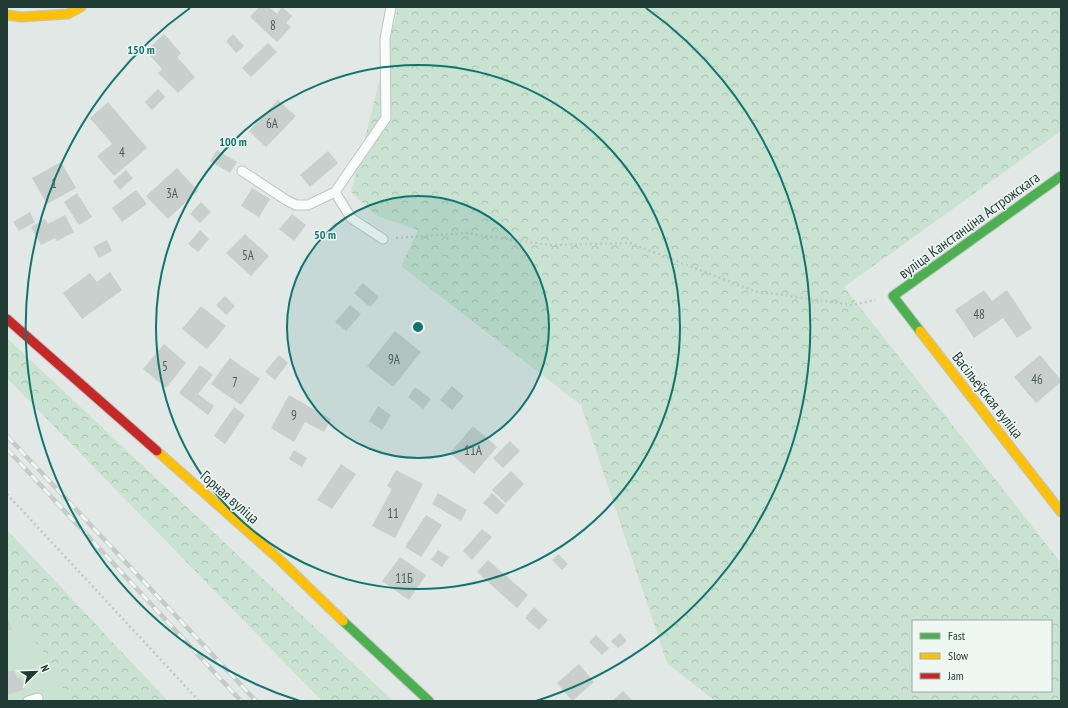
<svg xmlns="http://www.w3.org/2000/svg" width="1068" height="708" viewBox="0 0 1068 708" font-family="'PT Sans Narrow',sans-serif">
<defs>
<pattern id="forest-crowns" width="20" height="18" patternUnits="userSpaceOnUse"><rect width="20" height="18" fill="#c9e2d1"/><path d="M2 6a3 3 0 1 1 6 0M12 15a3 3 0 1 1 6 0" fill="none" stroke="#acc3b4"/></pattern>
</defs>
<rect width="100%" height="100%" fill="#e1e8e5"/>
<path fill="#c9e2d1" d="M 7,594 L 103,701 L 7,701 Z"/>
<path fill="url(#forest-crowns)" fill-rule="evenodd" d="M 398,7 L 1061,7 L 1061,131 L 844,287 L 1061,563 L 1061,701 L 715,701 L 667,663 L 581,405 L 401,266 L 418,230 L 377,216 L 351,192 L 362,150 ZM 913,621 L 1051,621 L 1051,691 L 913,691 Z
M 7,338 L 393,701 L 322,701 L 7,378 Z
M 7,530 L 168,701 L 66,701 C 62,665 29,636 7,610 Z"/>
<path fill="#c8cfcc" d="M 259,7 L 269,7 L 277,14 L 282,7 L 292,16 L 286,23 L 291,27 L 277,42 L 250,17 Z
M 164,34 L 181,53 L 177,57 L 195,77 L 178,93 L 158,73 L 162,69 L 146,51 Z
M 233,34 L 244,46 L 236,53 L 226,41 Z
M 268,43 L 277,52 L 251,77 L 242,68 Z
M 158,89 L 165,97 L 152,110 L 145,102 Z
M 278,100 L 296,116 L 266,147 L 249,131 Z
M 108,102 L 147,148 L 114,176 L 97,156 L 112,144 L 90,118 Z
M 217,150 L 237,162 L 230,173 L 210,161 Z
M 328,151 L 338,163 L 310,187 L 300,175 Z
M 61,162 L 76,188 L 47,204 L 32,178 Z
M 177,168 L 198,191 L 168,219 L 146,196 Z
M 126,170 L 133,178 L 120,190 L 113,181 Z
M 252,188 L 270,199 L 259,217 L 241,206 Z
M 136,190 L 147,204 L 122,222 L 112,208 Z
M 77,193 L 92,217 L 79,225 L 64,202 Z
M 201,202 L 211,212 L 200,223 L 190,214 Z
M 30,212 L 35,222 L 19,231 L 13,222 Z
M 292,214 L 306,225 L 294,241 L 279,229 Z
M 65,215 L 74,232 L 57,241 L 55,238 L 41,245 L 31,227 L 45,219 L 48,224 Z
M 200,230 L 209,239 L 198,252 L 188,244 Z
M 245,234 L 269,256 L 251,276 L 226,253 Z
M 107,240 L 112,251 L 99,258 L 93,247 Z
M 110,272 L 122,290 L 82,319 L 63,293 L 90,273 L 97,282 Z
M 363,283 L 379,297 L 370,307 L 354,293 Z
M 984,290 L 992,301 L 1007,290 L 1032,328 L 1017,338 L 1003,318 L 974,338 L 955,310 Z
M 225,296 L 235,306 L 226,315 L 216,305 Z
M 350,305 L 361,314 L 346,331 L 335,322 Z
M 201,306 L 226,326 L 207,349 L 182,329 Z
M 395,331 L 421,352 L 393,387 L 367,366 Z
M 164,344 L 186,363 L 166,388 L 143,369 Z
M 279,355 L 288,363 L 275,380 L 265,372 Z
M 1040,355 L 1061,380 L 1061,382 L 1036,403 L 1014,377 Z
M 230,358 L 260,379 L 241,405 L 211,384 Z
M 200,365 L 213,375 L 198,394 L 214,406 L 208,415 L 179,393 Z
M 452,386 L 464,396 L 452,410 L 440,400 Z
M 415,387 L 431,399 L 423,409 L 408,397 Z
M 289,395 L 331,419 L 324,432 L 305,422 L 294,442 L 271,428 Z
M 378,406 L 391,415 L 382,430 L 369,421 Z
M 234,407 L 245,415 L 225,444 L 214,436 Z
M 473,426 L 497,447 L 474,474 L 450,453 Z
M 510,441 L 520,451 L 503,468 L 493,458 Z
M 294,450 L 307,458 L 302,467 L 289,459 Z
M 341,464 L 356,474 L 332,509 L 317,500 Z
M 396,470 L 423,484 L 395,538 L 372,526 L 392,489 L 387,486 Z
M 511,471 L 524,484 L 506,503 L 492,490 Z
M 438,493 L 467,510 L 461,521 L 432,504 Z
M 492,493 L 505,505 L 497,515 L 483,503 Z
M 426,515 L 442,525 L 421,557 L 405,547 Z
M 482,529 L 492,537 L 472,560 L 463,551 Z
M 438,550 L 449,557 L 442,567 L 431,560 Z
M 558,554 L 568,564 L 562,570 L 552,560 Z
M 400,557 L 426,575 L 409,600 L 382,581 Z
M 488,560 L 528,595 L 517,608 L 477,572 Z
M 534,607 L 548,620 L 539,630 L 525,618 Z
M 7,617 L 12,629 L 7,631 Z
M 620,633 L 627,641 L 618,648 L 611,641 Z
M 596,635 L 609,648 L 602,655 L 589,642 Z
M 579,664 L 594,682 L 572,701 L 557,683 Z
M 14,670 L 17,678 L 21,677 L 25,689 L 7,695 L 7,672 Z
M 623,691 L 633,701 L 612,701 Z"/>
<g fill="none" stroke-linecap="round" stroke-linejoin="round">
<g stroke="#bec5c2" stroke-width="11">
<path id="lane" d="M 242,171 L 286,200 L 296,205 L 308,205 L 335,192
M 383,239 L 351,218 L 335,192 L 386,118 L 385,39 L 391,7
M 28,701 L 38,698"/>
</g>
<g stroke="#bdc6c2" stroke-width="11">
<path id="fast" d="M 920,331 L 893,296 L 1061,176
M 343,621 L 429,701"/>
</g>
<g stroke="#bdc6c2" stroke-width="11">
<path id="slow" d="M 7,15 L 21,17 L 68,14 L 81,7
M 920,331 L 1061,512
M 157,451 L 280,560 L 343,621"/>
</g>
<g stroke="#bdc6c2" stroke-width="11">
<path id="jam" d="M 7,319 L 157,451"/>
</g>
<path stroke="#bfc8c4" stroke-width="2.5" stroke-dasharray="2 3" stroke-linecap="butt" d="M 396,238 L 466,233 L 550,245 L 630,243 L 754,291 L 852,305 L 875,300
M 7,494 L 199,701"/>
<use href="#lane" stroke="#fafcfb" stroke-width="9"/>
<use href="#fast" stroke="#4caf50" stroke-width="9"/>
<use href="#slow" stroke="#ffc107" stroke-width="9"/>
<use href="#jam" stroke="#c62828" stroke-width="9"/>
<g stroke="#c6cac9" stroke-width="4.5">
<path id="rail" d="M 7,436 L 256,701
M 7,449 L 241,701"/>
</g>
<use href="#rail" stroke="#eff7f3" stroke-width="3" stroke-dasharray="9" stroke-linecap="butt"/>
</g>
<circle cx="418" cy="327" r="131" fill="#0f766e" fill-opacity=".12"/>
<g fill="none" stroke="#0f766e" stroke-width="2">
<circle cx="418" cy="327" r="131"/>
<circle cx="418" cy="327" r="262"/>
<path d="M300 701A392 392 0 0 1 190 8M646 8A392 392 0 0 1 536 701"/>
</g>
<g text-anchor="middle" dominant-baseline="central" stroke-width="3" stroke-linejoin="round" paint-order="stroke">
<g font-size="13" fill="#4a615b">
<text x="273" y="25">8</text>
<text x="272" y="123">6А</text>
<text x="122" y="152">4</text>
<text x="54" y="183">1</text>
<text x="172" y="193">3А</text>
<text x="248" y="255">5А</text>
<text x="979" y="314">48</text>
<text x="394" y="359">9А</text>
<text x="165" y="366">5</text>
<text x="1037" y="379">46</text>
<text x="235" y="382">7</text>
<text x="294" y="415">9</text>
<text x="473" y="450">11А</text>
<text x="393" y="513">11</text>
<text x="404" y="578">11Б</text>
</g>
<g font-size="15" fill="#1f3b34" stroke="#eff7f3">
<text transform="translate(969 225) rotate(-36)">вуліца Канстанціна Астрожскага</text>
<text transform="translate(988 395) rotate(52)">Васільеўская вуліца</text>
<text transform="translate(230 497) rotate(41)">Горная вуліца</text>
</g>
</g>
<circle cx="418" cy="327" r="6" fill="#0f766e" stroke="#eff7f3" stroke-width="2"/>
<g font-size="12" text-anchor="middle" font-weight="bold" fill="#0f766e" stroke="#eff7f3" stroke-width="3" stroke-linejoin="round" paint-order="stroke">
<text x="141" y="54">150 m</text>
<text x="233" y="146">100 m</text>
<text x="325" y="239">50 m</text>
</g>
<rect width="1068" height="708" fill="none" stroke="#1f3b34" stroke-width="16"/>
<rect x="912" y="620" width="140" height="72" fill="#eff7f3" stroke="#9caca7"/>
<rect x="920" y="633" width="20" height="6" fill="#4caf50" stroke="#9caca7"/>
<text x="948" y="640" font-size="12" fill="#1f3b34">Fast</text>
<rect x="920" y="653" width="20" height="6" fill="#ffc107" stroke="#9caca7"/>
<text x="948" y="660" font-size="12" fill="#1f3b34">Slow</text>
<rect x="920" y="673" width="20" height="6" fill="#c62828" stroke="#9caca7"/>
<text x="948" y="680" font-size="12" fill="#1f3b34">Jam</text>
<g transform="translate(36 672) rotate(67)" stroke="#eff7f3" stroke-width="3" paint-order="stroke">
<path d="M0-3L7 15L0 10L-7 15Z" fill="#1f3b34"/>
<text y="-6" font-size="11" font-weight="bold" text-anchor="middle" fill="#1f3b34">N</text>
</g>
</svg>
